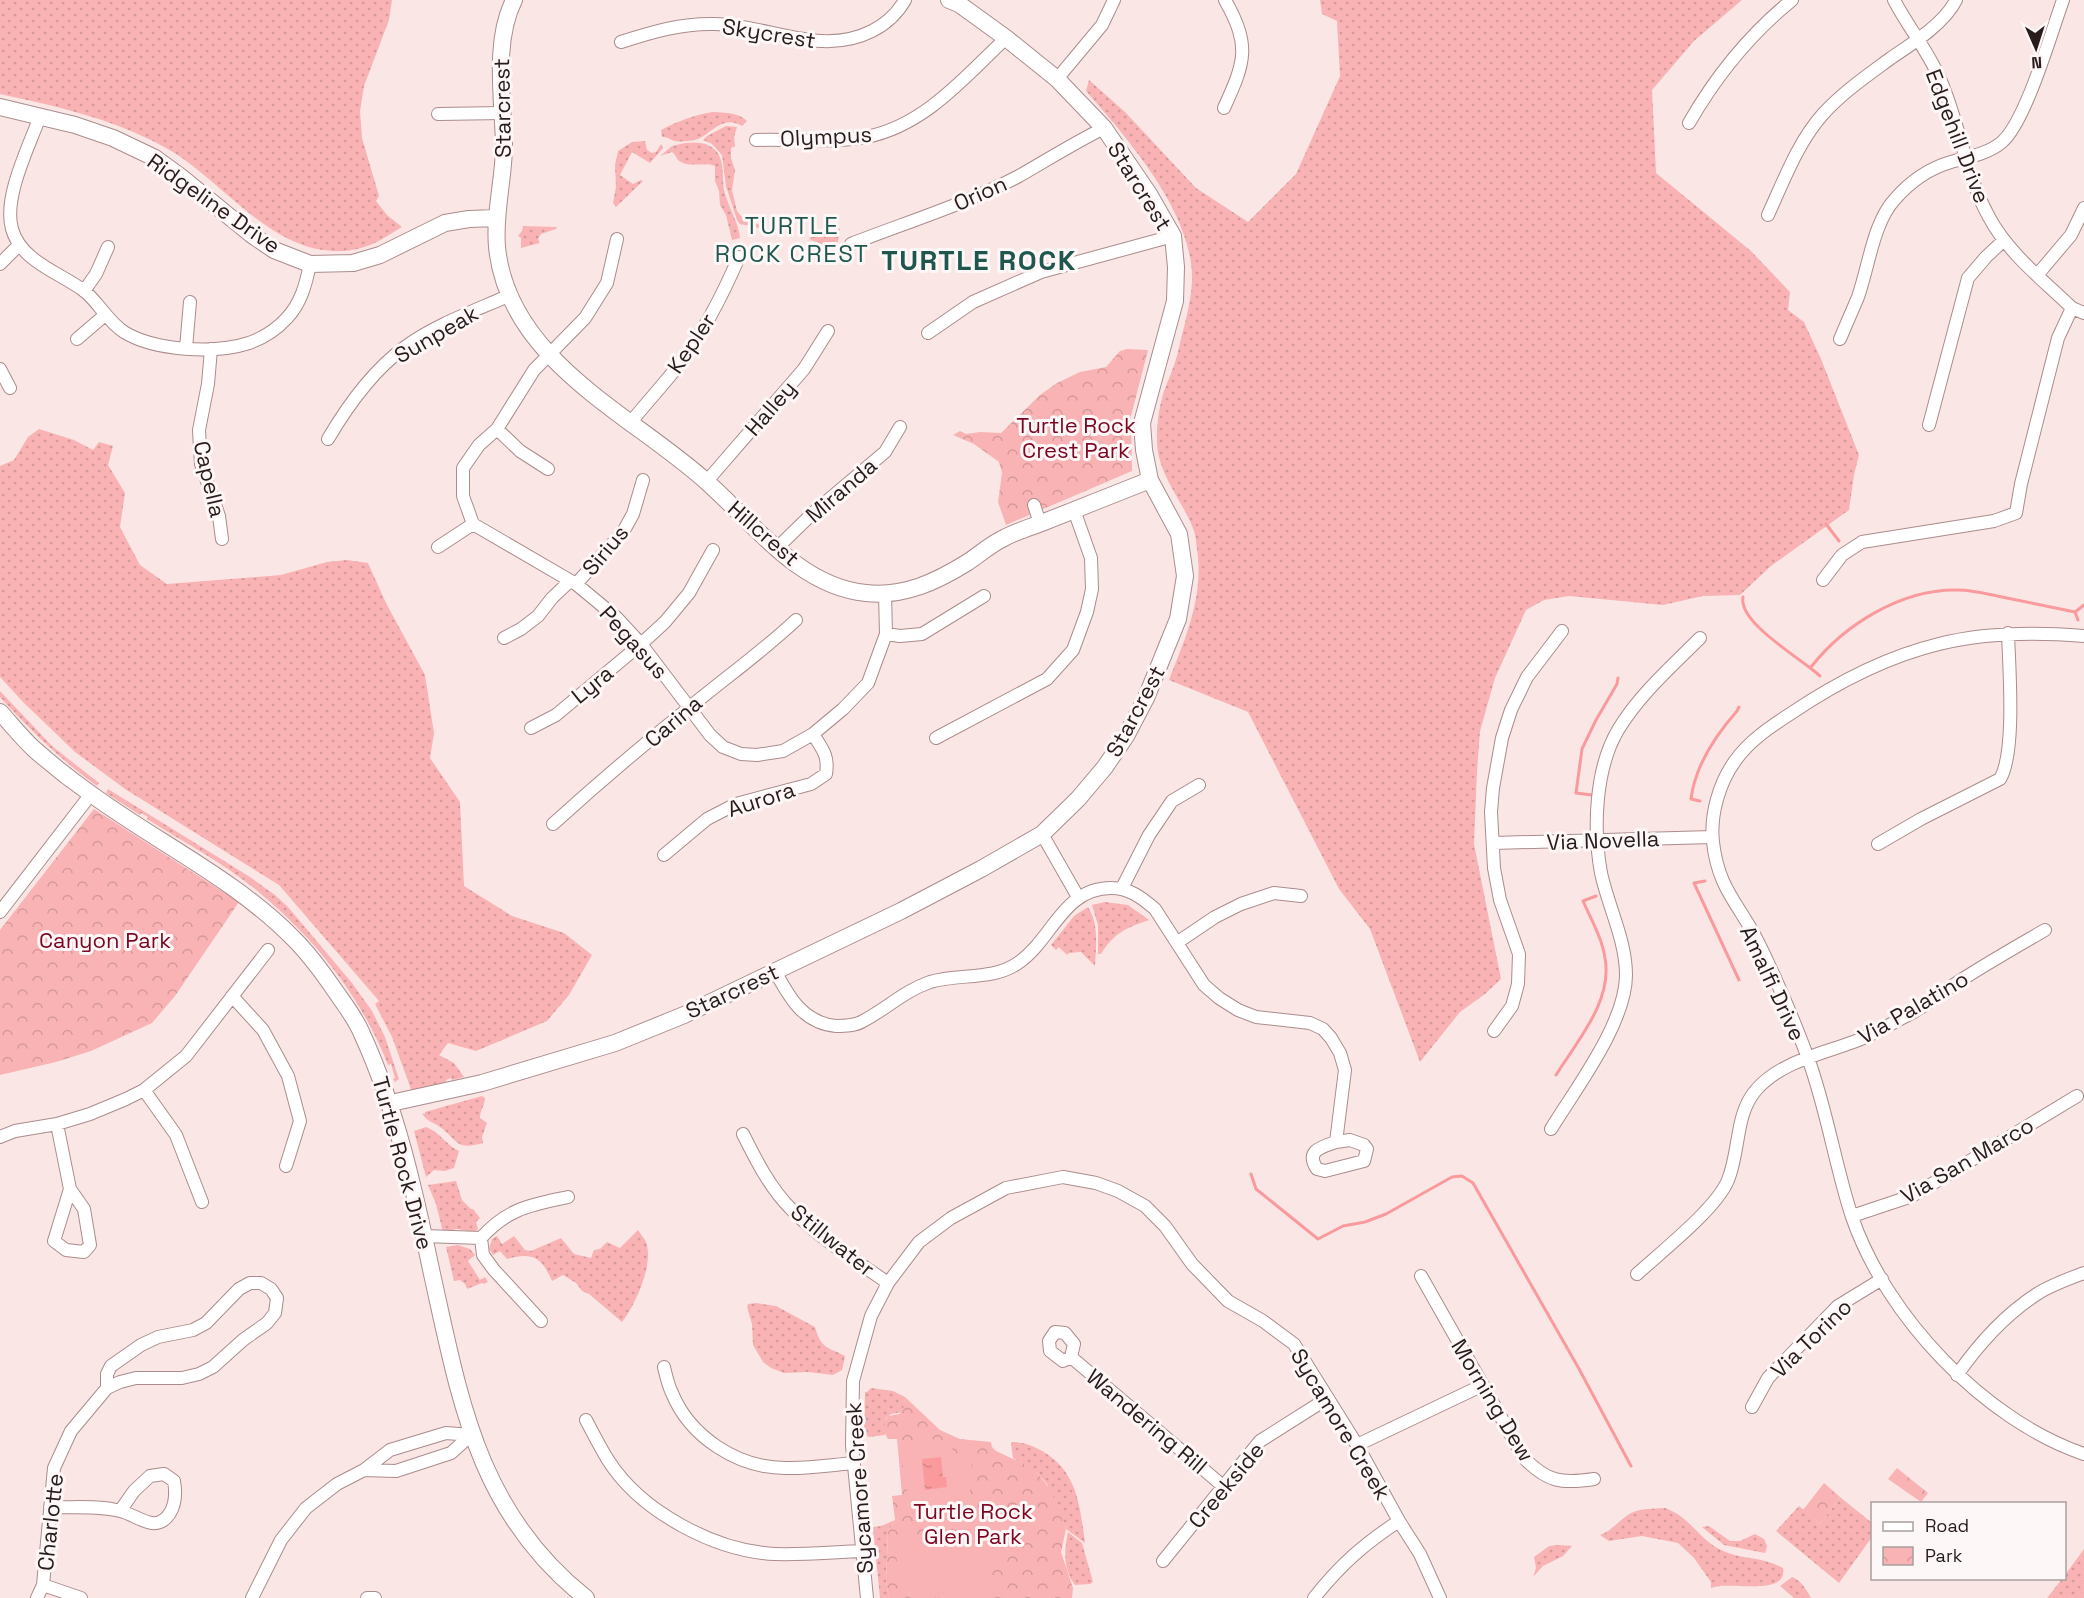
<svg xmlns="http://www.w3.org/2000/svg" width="2084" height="1598" viewBox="0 0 2084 1598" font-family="'Space Grotesk',sans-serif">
<defs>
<pattern id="grass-dots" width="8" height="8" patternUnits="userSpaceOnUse" patternTransform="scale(1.5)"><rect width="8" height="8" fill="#f9b3b4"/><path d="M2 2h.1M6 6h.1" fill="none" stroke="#d5999a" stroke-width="1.8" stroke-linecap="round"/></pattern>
<pattern id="park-crowns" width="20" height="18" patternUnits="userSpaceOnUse" patternTransform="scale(1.5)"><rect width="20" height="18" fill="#f9b3b4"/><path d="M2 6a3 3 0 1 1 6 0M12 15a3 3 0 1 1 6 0" fill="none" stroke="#d5999a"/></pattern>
<pattern id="water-ripples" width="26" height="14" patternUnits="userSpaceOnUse" patternTransform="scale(1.5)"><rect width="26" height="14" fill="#fa9a9d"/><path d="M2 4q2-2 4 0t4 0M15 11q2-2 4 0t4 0" fill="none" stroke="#d68487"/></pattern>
</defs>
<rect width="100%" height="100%" fill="#fbe6e6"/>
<path fill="url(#grass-dots)" d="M 0,0 L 392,0 L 389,20 L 364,86 L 360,111 L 362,138 L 379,196 L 376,201 L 387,215 L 402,227 C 389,235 376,244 361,248 C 283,268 231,188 173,152 C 119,120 60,107 0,94 Z
M 1320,0 L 1742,0 L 1694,41 L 1652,90 L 1656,173 L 1751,251 L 1790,292 L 1788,310 L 1804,322 L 1821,359 L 1859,455 L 1854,475 L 1849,510 L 1771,566 L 1740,595 L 1703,596 L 1663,605 L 1569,596 L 1544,600 L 1526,610 L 1495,678 L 1480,731 L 1477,771 L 1474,844 L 1501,979 L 1485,994 L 1460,1012 L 1420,1062 L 1370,929 L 1339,889 L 1248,712 L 1169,680 C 1186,637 1204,597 1197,549 C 1196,543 1196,537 1194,531 C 1183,500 1157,475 1157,440 C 1156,427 1160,403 1164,391 C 1169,378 1175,365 1178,352 C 1183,329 1191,305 1192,281 C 1194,214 1128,139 1086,91 L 1089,80 L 1125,112 L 1196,188 L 1248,222 L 1296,174 L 1340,76 L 1337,21 L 1322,14 Z
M 713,112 C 725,113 738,112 747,121 L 742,126 C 721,113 710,137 694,140 C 690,141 679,142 675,141 C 670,140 669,137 662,137 L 661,130 C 678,121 694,115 713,112 Z
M 726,126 L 737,127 L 734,137 L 735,146 L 731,148 L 731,158 L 735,170 L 732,190 L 737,211 L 744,220 L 764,226 L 764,229 L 740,224 L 737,220 L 726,186 L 722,155 L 712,144 L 703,140 L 707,136 Z
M 645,141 L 647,150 L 652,153 L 656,152 L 661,144 L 663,148 L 650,163 L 632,152 L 620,175 L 633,184 L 641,180 L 643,181 L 616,207 L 613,203 L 616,187 L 615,165 L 618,151 L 632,142 Z
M 685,143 C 696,143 706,141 715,150 C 725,159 722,178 724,190 C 728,207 739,223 740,238 L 732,240 L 726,215 L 720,205 L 719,191 L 715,181 L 715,166 C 705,161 688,169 678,160 C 676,157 675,154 672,152 L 660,156 L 672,146 Z
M 523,226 L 557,227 L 556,229 L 541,234 L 538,239 L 540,243 L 521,248 L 521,238 L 518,236 L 522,231 Z
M 838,226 L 840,230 L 837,246 L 825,246 L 809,239 L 814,233 L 824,233 Z
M 39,429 L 74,440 L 93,450 L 99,442 L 113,446 L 108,465 L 125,493 L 120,527 L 140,565 L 167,584 L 281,575 L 327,562 L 347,560 L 368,563 L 386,603 L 425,675 L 434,733 L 430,758 L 460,802 L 464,886 L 512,916 L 564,933 L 592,955 L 569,995 L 547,1021 L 476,1051 L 448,1043 L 439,1055 L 454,1063 L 464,1077 L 452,1080 L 451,1078 L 446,1080 L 446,1082 L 412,1092 L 392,1037 L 375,1004 L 379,1001 L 279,885 L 125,789 L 75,752 L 23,702 L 0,677 L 0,466 L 14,460 L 28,437 Z
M 0,691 L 52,746 L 99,783 L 97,786 C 61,760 30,730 0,697 Z
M 108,789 L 250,877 L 275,895 L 288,907 L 352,983 L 372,1011 L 385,1037 L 399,1079 L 395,1082 L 393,1079 L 395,1078 L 391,1064 L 388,1065 C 362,998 316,940 261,894 C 227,865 185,843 147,819 L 148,817 L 141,813 L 140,815 L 106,793 Z
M 1105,902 L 1128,905 L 1149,920 C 1126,928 1114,933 1101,954 L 1098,954 L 1098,925 L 1092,905 Z
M 1088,907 C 1099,924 1096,946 1095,966 L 1081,952 L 1069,953 L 1067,955 L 1059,947 L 1056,950 L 1051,945 L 1074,916 Z
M 482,1096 L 485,1098 C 485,1105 480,1110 480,1118 L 487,1123 L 482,1137 L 483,1143 C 455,1151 458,1140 440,1127 C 433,1122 426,1121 422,1113 L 425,1114 L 425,1112 Z
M 426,1127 C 440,1132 446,1145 459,1151 L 454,1168 L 445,1171 L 434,1170 L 426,1177 L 414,1131 Z
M 456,1181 L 462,1200 L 471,1209 L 473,1209 L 480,1218 L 476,1222 L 478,1229 L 474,1232 L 457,1229 L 443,1232 L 436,1204 L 428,1185 Z
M 638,1230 C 640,1233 644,1238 646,1242 C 654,1264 636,1304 622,1322 L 589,1294 L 582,1291 L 576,1283 L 563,1275 L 552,1281 C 541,1256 532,1252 507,1259 L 500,1251 L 493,1255 L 489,1249 L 492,1239 L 497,1236 L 502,1244 L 514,1236 L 525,1250 L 531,1251 L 561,1238 L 574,1254 L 591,1258 L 594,1250 L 600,1249 L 607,1242 L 620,1248 Z
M 458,1245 L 470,1249 L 475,1255 L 468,1261 L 480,1280 L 485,1277 L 488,1282 L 484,1284 L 482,1283 L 467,1289 L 465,1284 L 460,1280 L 454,1281 L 446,1247 Z
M 756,1303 L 776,1306 L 815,1327 C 821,1349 828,1347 845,1356 L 842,1370 L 833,1375 L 808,1372 L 784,1373 L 771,1368 L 763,1362 L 753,1345 L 752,1324 L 747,1307 L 748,1304 Z
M 871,1388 L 893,1391 L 905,1397 L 904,1408 L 902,1412 L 891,1414 L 886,1418 L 885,1435 L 869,1437 L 864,1434 L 865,1392 L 867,1392 Z
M 1012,1442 C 1024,1442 1034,1446 1044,1452 C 1078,1473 1080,1507 1085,1543 L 1066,1529 L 1047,1484 L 1037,1473 L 1013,1458 L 1011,1444 Z
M 1840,1497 L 1872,1523 L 1872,1537 L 1839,1583 L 1776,1531 L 1799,1506 L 1820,1524 Z
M 1665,1508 C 1692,1518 1697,1538 1721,1550 C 1741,1560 1762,1556 1783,1568 C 1788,1598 1728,1580 1711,1588 L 1711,1582 L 1694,1558 L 1678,1543 L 1642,1536 L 1609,1541 L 1600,1535 C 1612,1531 1620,1519 1631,1513 C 1641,1508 1654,1509 1665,1508 Z
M 895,1520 L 888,1532 L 886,1581 L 889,1598 L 880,1598 L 873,1527 L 881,1526 Z
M 1709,1526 L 1730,1541 L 1740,1541 L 1755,1534 L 1764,1539 L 1767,1546 L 1765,1553 L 1724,1545 L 1702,1527 Z
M 1068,1532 L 1082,1543 L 1093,1582 L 1090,1584 L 1075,1585 C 1063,1570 1064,1550 1068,1532 Z
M 1559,1545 L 1572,1546 L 1563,1556 L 1543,1566 L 1533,1577 L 1536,1568 L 1534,1557 L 1549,1546 Z
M 2084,1549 L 2084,1598 L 2047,1598 L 2062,1579 L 2064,1578 L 2065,1575 Z
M 1792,1577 C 1801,1580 1807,1591 1811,1598 L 1794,1598 L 1780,1586 Z"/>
<path fill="url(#park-crowns)" d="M 1127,349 L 1148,350 L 1131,416 L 1132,471 L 1006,525 L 998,502 L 1002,473 L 999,462 L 974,444 L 953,435 L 960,431 L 966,434 L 980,432 L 1001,433 L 1040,395 L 1057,383 L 1080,372 L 1106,367 L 1120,351 Z
M 94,809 L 239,902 L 175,996 L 152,1023 L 91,1051 L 56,1062 L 0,1075 L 0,930 Z
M 905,1397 L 940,1430 L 960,1439 L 991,1442 L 992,1447 L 996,1451 L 1026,1465 L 1037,1473 L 1051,1490 L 1066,1529 L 1061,1552 L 1073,1588 L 1072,1598 L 889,1598 L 886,1581 L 888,1532 L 895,1520 L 892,1496 L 902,1495 L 897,1439 L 888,1439 C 883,1432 883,1423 888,1416 L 899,1414 L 903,1410 Z
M 1897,1468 L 1928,1493 L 1921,1502 L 1888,1479 Z
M 1824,1483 L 1840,1497 L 1820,1524 L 1803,1510 Z"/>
<path fill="#f9b3b4" d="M 936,1439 L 937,1445 L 952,1444 L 953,1454 L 970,1452 L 973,1476 L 969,1477 L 971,1501 L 963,1502 L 964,1509 L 916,1513 L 915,1495 L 909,1495 L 908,1490 L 905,1489 L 901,1442 Z
M 921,1534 L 926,1538 L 951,1536 L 957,1540 L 981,1537 L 987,1540 L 991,1593 L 989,1598 L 965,1598 L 962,1596 L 936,1598 L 932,1594 L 906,1596 L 900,1592 L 895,1541 L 899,1536 Z"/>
<path fill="url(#water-ripples)" d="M 941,1457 L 943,1477 L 946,1477 L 947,1487 L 925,1490 L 922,1459 Z"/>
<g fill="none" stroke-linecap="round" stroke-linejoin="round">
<path stroke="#fa9a9d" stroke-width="3" d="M 1826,524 L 1839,541
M 1743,597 C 1738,623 1802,659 1820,676
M 2075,612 L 2084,605
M 1811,667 C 1844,625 1901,589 1957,590 C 1972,590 1988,594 2002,597 C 2026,602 2051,607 2075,612 L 2078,620
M 1592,795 L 1576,793 L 1582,749 L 1596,720 L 1617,684 L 1618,678
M 1700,801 L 1691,799 C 1695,766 1715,736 1737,711 L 1739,707
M 1705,881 L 1694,883 L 1739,980
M 1556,1075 C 1577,1041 1613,1001 1605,958 C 1602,938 1591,919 1583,901 L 1596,896
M 1251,1174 L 1256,1189 L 1318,1239 L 1343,1226 L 1365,1222 L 1386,1214 L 1452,1177 L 1462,1176 L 1473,1183 L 1578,1367 L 1631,1466"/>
<g stroke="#ab8c8c" stroke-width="14">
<path id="street" d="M 1894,0 C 1908,27 1928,51 1940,79 C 1960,124 1965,174 1989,217 C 2008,253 2043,280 2072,308 L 2084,313
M 621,42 C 652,32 682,23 715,24 C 768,25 821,57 872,31 C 886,24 897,14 905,0
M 1057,79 L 1102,25 L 1114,0
M 1224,108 C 1245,62 1251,46 1225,0
M 438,114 L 503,113
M 40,116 C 29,147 3,197 12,229 C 21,261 58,272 83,290 C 98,301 107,321 124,332 C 155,351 215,354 249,343 C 263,338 277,329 287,318 C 301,303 306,284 310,264
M 1689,123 C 1716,76 1750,34 1792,0
M 756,140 C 792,139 831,143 866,137 C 924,126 965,77 1006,38
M 1768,215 C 1784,180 1798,142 1823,114 C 1843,92 1868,75 1891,58 C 1912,44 1945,23 1956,0
M 617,239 L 607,283 L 585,318 L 534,370 L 497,429 L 479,445 L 463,468 L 463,496 L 473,524 L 576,584 L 617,618 L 641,644 L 710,735 L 723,747 L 741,754 L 757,755 L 783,751 L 813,734 L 843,709 L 868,683 L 886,634 L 885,594
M 851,244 C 907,222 966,204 1019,176 C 1047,160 1074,143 1104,128
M 0,264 L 18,246
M 2038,274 L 2071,235 L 2084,208
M 84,291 L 96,274 L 108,247
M 928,333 L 973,302 L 1041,272 L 1173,236
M 77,339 L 105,315
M 1840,339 C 1846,325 1852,311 1858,297 C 1869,266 1873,223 1895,199 C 1910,182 1930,168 1951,162 C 1968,157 1988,154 2002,142 C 2026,121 2051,33 2063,0
M 186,348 L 190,302
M 211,349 L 208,384 L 199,430 L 201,464 L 219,516 L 222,539
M 0,369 L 10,388
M 631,422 C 647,402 665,383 681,362 C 705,330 723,294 739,257
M 1929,425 L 1968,278 L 1986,257 L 2004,240
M 497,429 L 520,451 L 548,469
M 328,439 C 348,405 372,371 405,347 C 435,325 474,311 508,296
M 707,481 L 804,369 L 828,331
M 1034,505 L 1040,523
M 438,547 L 473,524
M 777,548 L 814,512 L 885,452 L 900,427
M 1823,580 L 1842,555 L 1862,542 L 1994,521 L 2016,513 L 2021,484 L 2058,338 L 2072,308
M 576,584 L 623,532 L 633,514 L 643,480
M 886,634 L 900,636 L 922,634 L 984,596
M 2084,636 C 2035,632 1986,632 1939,644 C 1885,657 1836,683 1790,714 C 1770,727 1749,741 1735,761 C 1719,783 1710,815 1713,842 C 1718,888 1738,903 1757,940 C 1776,978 1793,1018 1808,1058 C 1827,1110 1835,1165 1852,1217 C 1886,1316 1984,1420 2084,1454
M 504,638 L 521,629 L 538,616 L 552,598 L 570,581
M 531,728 L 556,715 L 641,644 L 665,622 L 689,593 L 713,550
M 936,738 L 1047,679 L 1073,650 L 1087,612 L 1092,589 L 1091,558 L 1074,510
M 553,824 C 597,784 643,745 689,708 C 725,678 762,652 796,620
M 1042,834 L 1078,897
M 1494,843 L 1712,837
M 1878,844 L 1921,819 L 2000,779 C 2016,753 2009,666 2008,633
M 664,855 L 707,819 L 736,804 L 811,784 L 826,774 C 829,755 822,749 813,734
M 1122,888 L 1149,835 L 1172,801 L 1199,785
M 0,912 L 91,794
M 1178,942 L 1215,917 L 1241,904 L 1274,893 L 1301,896
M 775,971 C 789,997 803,1023 836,1026 C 845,1026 855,1026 863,1021 C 886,1009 904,991 930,982 C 959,973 992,981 1018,963 C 1052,940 1063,888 1111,888 C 1129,888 1141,897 1155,909 L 1204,985 L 1219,998 L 1238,1010 L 1256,1017 L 1310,1023 L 1323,1029 L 1331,1038 L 1340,1053 L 1345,1070 L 1336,1142 C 1321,1147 1305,1151 1317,1169 L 1325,1171 L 1364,1161 L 1367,1149 L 1364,1145 L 1350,1140 L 1336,1142
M 232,996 L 263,1030 L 288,1076 L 300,1121 L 286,1166
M 1494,1031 L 1512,1006 L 1518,984 L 1519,954 L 1500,900 L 1494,868 L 1491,812 L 1493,788 L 1502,738 L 1511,710 L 1527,677 L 1562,631
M 144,1090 L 176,1135 L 202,1202
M 57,1124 L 70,1189 L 84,1209 L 90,1245 L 84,1252 L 66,1250 L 54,1241 L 70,1189
M 1551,1129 C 1576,1088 1626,1023 1626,975 C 1626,940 1608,906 1601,873 C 1593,829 1595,769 1618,730 C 1639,695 1671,667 1700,638
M 743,1134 C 756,1160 770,1188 791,1209 C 819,1238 855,1260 888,1283
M 0,1137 L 15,1131 L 57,1124 L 90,1114 L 126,1099 L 144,1090 L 186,1056 L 268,950
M 1852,1216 L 1912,1196 L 2077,1096
M 424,1236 L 481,1238 C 508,1208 531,1205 568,1197
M 481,1238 L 483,1255 L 494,1270 L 541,1321
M 1637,1274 C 1661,1252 1717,1208 1728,1180 C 1740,1151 1735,1114 1756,1090 C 1782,1060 1827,1053 1861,1039 C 1878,1032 1894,1022 1910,1014 C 1925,1006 1938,995 1952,986 C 1982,966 2014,948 2045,930
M 1421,1276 L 1524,1458 C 1547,1482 1562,1484 1594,1479
M 1055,1332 L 1065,1333 L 1074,1344 L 1071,1357 L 1063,1361 L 1050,1351 L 1049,1341 Z
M 1071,1357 L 1223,1486
M 664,1367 C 666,1375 668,1385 672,1393 C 690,1437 738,1468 785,1468 C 808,1469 831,1465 854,1463
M 1957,1375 C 1978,1345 2006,1314 2037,1294 C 2051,1285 2068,1279 2084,1273
M 1752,1407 L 1768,1378 L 1838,1306 L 1882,1279
M 586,1420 C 593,1433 600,1447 608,1460 C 641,1512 715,1551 775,1554 C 804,1555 833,1552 862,1551
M 1357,1445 L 1483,1385
M 364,1470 L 396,1471 L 451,1453 L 471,1435
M 50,1507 C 71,1508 100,1505 120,1511 C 138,1515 156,1535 170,1513 C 176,1503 176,1492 174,1481 L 164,1474 L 150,1476 L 134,1491 L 120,1511
M 1163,1561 L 1260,1441 L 1328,1398
M 43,1585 L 81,1598
M 37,1598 L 43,1585 L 54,1468 L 71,1431 L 107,1388 L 120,1382 L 136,1378 L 182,1378 L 199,1374 L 213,1367 L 243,1340 L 267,1323 L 275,1313 L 277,1298 L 271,1289 L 261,1283 L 250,1283 L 239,1289 L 206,1323 L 193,1330 L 158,1337 L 141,1345 L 111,1366 L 107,1374 L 107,1388
M 252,1598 L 281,1540 L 306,1508 L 337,1484 L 364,1470 L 390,1450 L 446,1433 L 471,1435
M 367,1598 L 375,1598
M 867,1598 L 852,1445 L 853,1381 L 871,1316 L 888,1283 L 919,1242 L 951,1218 L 1006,1188 L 1063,1177 L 1096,1183 L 1118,1191 L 1145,1206 L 1165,1226 L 1192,1264 L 1228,1301 L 1263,1321 L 1294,1344 L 1357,1445 L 1399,1521 L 1420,1554 L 1440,1598
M 1314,1598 C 1340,1565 1364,1544 1399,1521"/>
</g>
<g stroke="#ab8c8c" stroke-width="18">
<path id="secondary" d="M 514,0 C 493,42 503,98 504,145 C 504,179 494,212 497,247 C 508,361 633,415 708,483 C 754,524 800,587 866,593 C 904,597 936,582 968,562 C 980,554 991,544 1004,538 C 1017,531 1031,527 1044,522 C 1079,508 1115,494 1150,480
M 0,107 L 75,125 L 113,138 L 155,158 L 181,177 L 252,235 L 274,250 L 310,264 L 353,263 L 380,255 L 445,223 L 469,219 L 496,218
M 0,712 C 11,724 22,738 34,749 C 52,765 71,780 91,794 C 158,843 235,879 294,939 C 310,955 323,973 336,992 C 345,1005 356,1019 362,1034 C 397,1110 415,1193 432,1274 C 460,1400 478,1513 586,1598
M 391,1103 L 482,1083 L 615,1043 L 684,1015 L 901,911 L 981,869 L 1042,834 L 1078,799 L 1105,767 L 1126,736 L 1146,698 L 1178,619 L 1185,576 L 1179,534 L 1150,480 L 1144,450 L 1142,423 L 1175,301 L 1176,267 L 1173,236 L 1149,194 L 1104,128 L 1057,79 L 1006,38 L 959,4 L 949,0"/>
</g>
<use href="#street" stroke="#fff" stroke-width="12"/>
<use href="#secondary" stroke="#fff" stroke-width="16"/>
</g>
<g text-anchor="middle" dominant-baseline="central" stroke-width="6" stroke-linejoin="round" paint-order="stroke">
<g font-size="22" fill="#271b1b" stroke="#fef7f7">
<text transform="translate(769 33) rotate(9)">Skycrest</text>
<text transform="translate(502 108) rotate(-91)">Starcrest</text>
<text transform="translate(826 136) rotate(-3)">Olympus</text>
<text transform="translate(1958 136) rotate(69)">Edgehill Drive</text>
<text transform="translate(1140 186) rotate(58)">Starcrest</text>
<text transform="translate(980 193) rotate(-24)">Orion</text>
<text transform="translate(214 203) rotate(35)">Ridgeline Drive</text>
<text transform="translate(436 334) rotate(-30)">Sunpeak</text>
<text transform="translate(691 343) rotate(-56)">Kepler</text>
<text transform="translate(770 408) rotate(-49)">Halley</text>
<text transform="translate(210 479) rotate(77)">Capella</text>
<text transform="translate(841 490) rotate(-41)">Miranda</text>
<text transform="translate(764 533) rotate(41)">Hillcrest</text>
<text transform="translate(605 550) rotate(-50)">Sirius</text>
<text transform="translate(634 642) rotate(48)">Pegasus</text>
<text transform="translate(592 684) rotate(-39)">Lyra</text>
<text transform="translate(1135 711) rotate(-62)">Starcrest</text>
<text transform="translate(673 721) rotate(-40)">Carina</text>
<text transform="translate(761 799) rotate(-18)">Aurora</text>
<text transform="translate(1603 840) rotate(-2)">Via Novella</text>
<text transform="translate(1773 983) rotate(65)">Amalfi Drive</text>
<text transform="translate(732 991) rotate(-25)">Starcrest</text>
<text transform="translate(1913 1007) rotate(-30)">Via Palatino</text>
<text transform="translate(1967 1160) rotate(-30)">Via San Marco</text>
<text transform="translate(403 1163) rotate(75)">Turtle Rock Drive</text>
<text transform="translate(833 1240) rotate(39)">Stillwater</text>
<text transform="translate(1811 1338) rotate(-44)">Via Torino</text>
<text transform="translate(1493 1400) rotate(59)">Morning Dew</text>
<text transform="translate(1147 1421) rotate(40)">Wandering Rill</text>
<text transform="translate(1341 1424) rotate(59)">Sycamore Creek</text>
<text transform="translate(1226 1485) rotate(-50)">Creekside</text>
<text transform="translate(859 1488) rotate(-94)">Sycamore Creek</text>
<text transform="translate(50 1522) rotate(-84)">Charlotte</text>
</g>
<g font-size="22" fill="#7c0521" stroke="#fef7f7">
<text x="1076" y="425">Turtle Rock<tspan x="1076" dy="25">Crest Park</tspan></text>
<text x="105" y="940">Canyon Park</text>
<text x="973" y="1511">Turtle Rock<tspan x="973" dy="25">Glen Park</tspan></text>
</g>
<g font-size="24" letter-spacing="1.5" fill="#1f574f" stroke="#fef7f7">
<text x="792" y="225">TURTLE<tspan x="792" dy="28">ROCK CREST</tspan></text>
</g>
<g font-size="28" font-weight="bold" letter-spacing="1.5" fill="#1f574f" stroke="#fef7f7">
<text x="979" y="260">TURTLE ROCK</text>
</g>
</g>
<rect x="1871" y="1502" width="195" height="78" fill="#fef7f7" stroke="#a89f9f" stroke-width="1.5"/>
<rect x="1883" y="1522" width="30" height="9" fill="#ffffff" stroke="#a89f9f" stroke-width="1.5"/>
<text x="1925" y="1532" font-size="18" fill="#271b1b">Road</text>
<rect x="1883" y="1547" width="30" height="18" fill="url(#park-crowns)" stroke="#a89f9f" stroke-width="1.5"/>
<text x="1925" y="1562" font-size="18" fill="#271b1b">Park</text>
<g transform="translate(2036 48) rotate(177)" stroke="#fef7f7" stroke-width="4.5" paint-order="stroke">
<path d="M0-4.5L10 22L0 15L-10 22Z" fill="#271b1b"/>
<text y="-9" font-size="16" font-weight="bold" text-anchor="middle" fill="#271b1b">N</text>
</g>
</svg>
